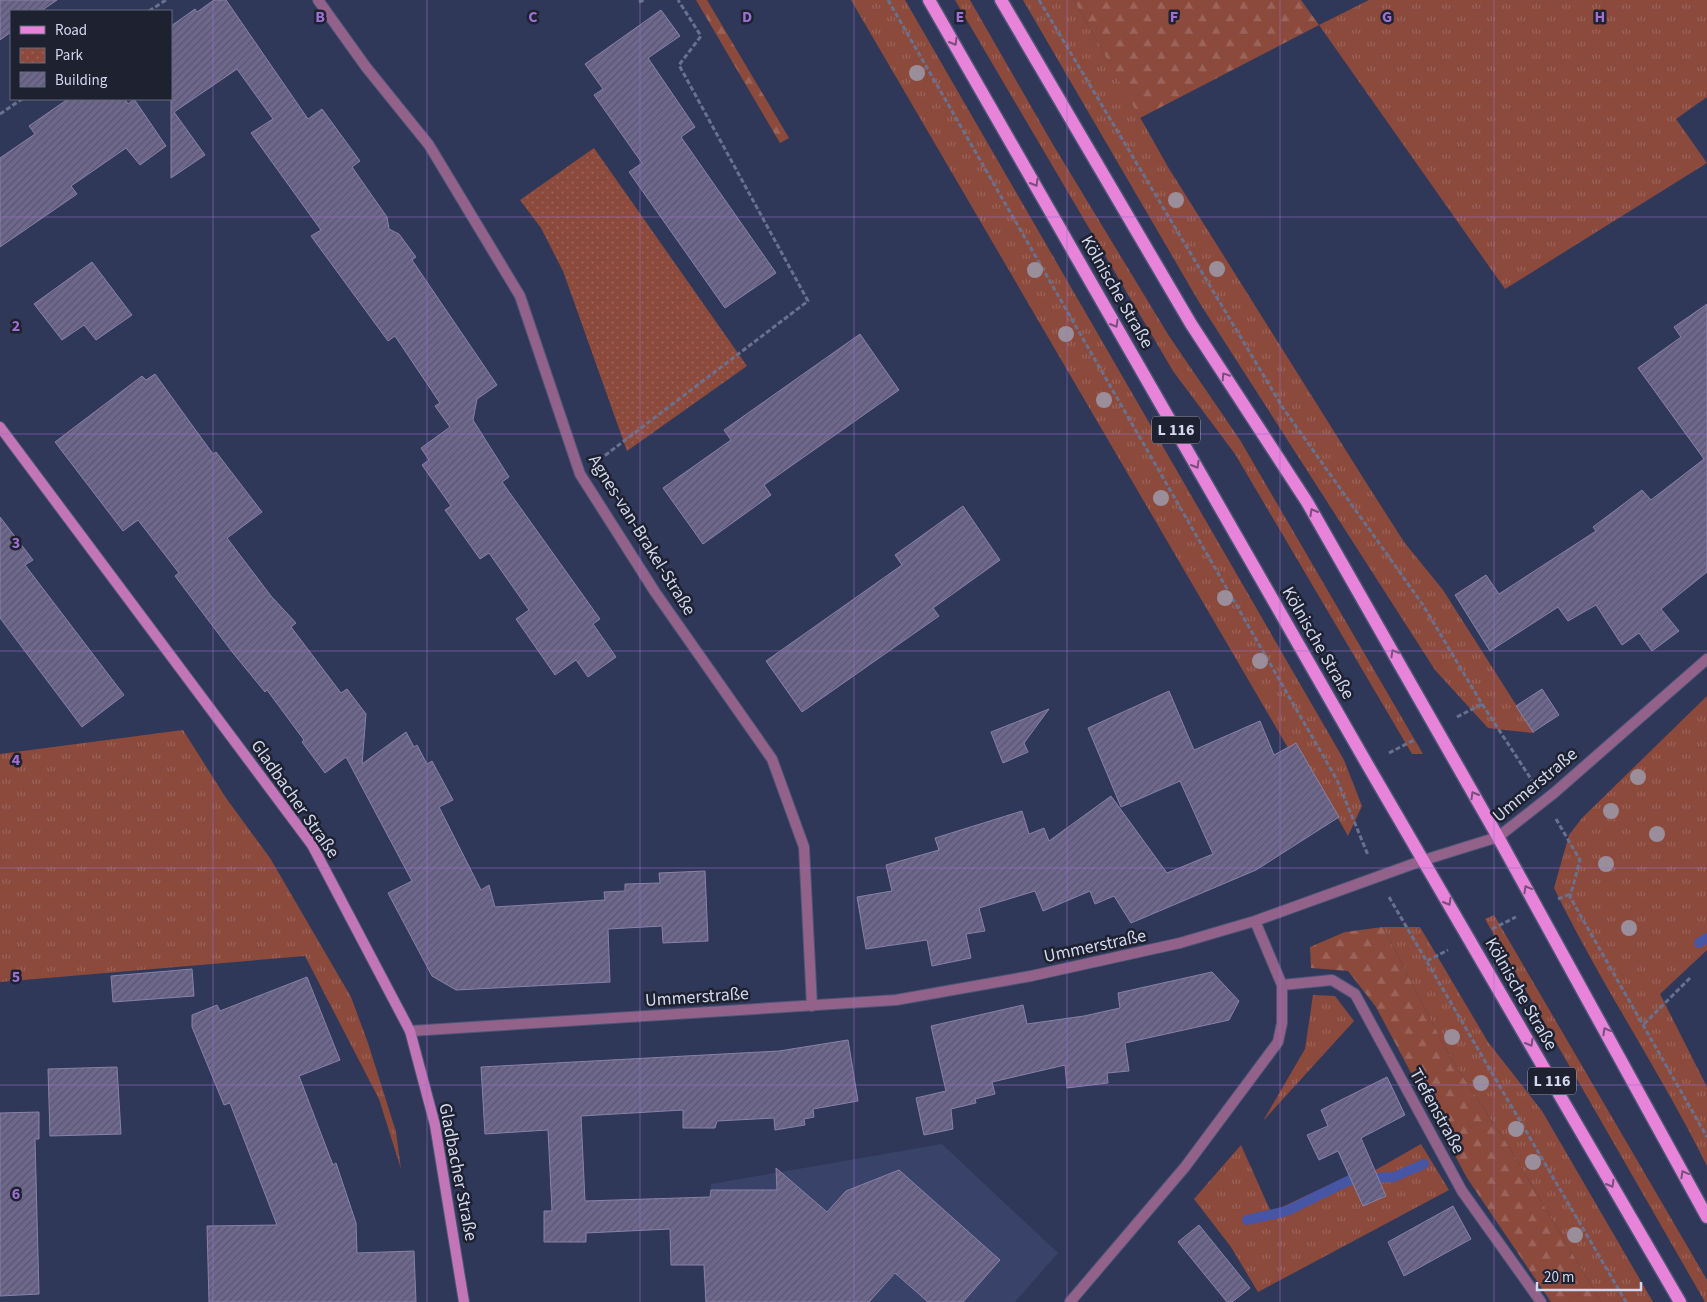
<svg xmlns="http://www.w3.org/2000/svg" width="1707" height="1302" viewBox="0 0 1707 1302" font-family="'Source Sans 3',sans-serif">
<defs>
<pattern id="grass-tufts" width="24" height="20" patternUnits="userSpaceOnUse" patternTransform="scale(1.25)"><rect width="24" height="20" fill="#8c4a3d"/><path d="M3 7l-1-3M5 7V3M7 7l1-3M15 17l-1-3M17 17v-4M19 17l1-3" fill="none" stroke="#9b6359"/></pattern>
<pattern id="forest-firs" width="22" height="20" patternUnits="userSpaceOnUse" patternTransform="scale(1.25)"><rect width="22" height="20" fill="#8c4a3d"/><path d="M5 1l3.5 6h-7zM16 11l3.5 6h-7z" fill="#9b6359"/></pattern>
<pattern id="park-dots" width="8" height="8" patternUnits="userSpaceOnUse" patternTransform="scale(1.25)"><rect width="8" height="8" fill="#8c4a3d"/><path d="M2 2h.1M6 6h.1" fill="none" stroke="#9b6359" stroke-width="1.8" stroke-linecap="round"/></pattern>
<pattern id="building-hatch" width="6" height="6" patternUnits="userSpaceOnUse" patternTransform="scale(1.25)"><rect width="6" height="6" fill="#6e688d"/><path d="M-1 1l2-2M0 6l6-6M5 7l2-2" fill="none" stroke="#59566e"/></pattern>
</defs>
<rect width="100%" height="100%" fill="#303859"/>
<path fill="#394269" d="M 942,1144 L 1058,1253 L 1015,1302 L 705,1302 L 703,1266 L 711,1184 Z"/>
<path fill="url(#grass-tufts)" d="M 851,0 L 905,0 L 1344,760 L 1362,806 L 1348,836 L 1306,761 L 1298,765 Z
M 955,0 L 970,0 L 1052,143 L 1169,336 L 1240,440 L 1423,754 L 1412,754 L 1235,454 L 1173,371 Z
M 1023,0 L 1074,0 L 1168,167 L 1367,484 L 1404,542 L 1443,590 L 1534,733 L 1488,728 L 1435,670 L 1199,302 Z
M 1369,0 L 1707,0 L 1707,97 L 1676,119 L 1707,163 L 1505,289 L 1319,25 Z
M 1707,696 L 1707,950 L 1660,994 L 1707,1087 L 1707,1166 C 1660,1071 1600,983 1554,888 L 1569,835 L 1582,818 Z
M 183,730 L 226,798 L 270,858 L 351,997 L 368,1043 L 396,1132 L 401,1169 L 379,1099 L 305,956 L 0,982 L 0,754 Z
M 1494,915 L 1707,1280 L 1707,1302 L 1705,1302 L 1485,919 Z
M 1383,927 L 1420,927 L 1488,1042 L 1542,1111 L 1653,1302 L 1601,1302 L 1509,1147 L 1450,1057 Z
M 1313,995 L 1335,996 L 1354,1021 L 1263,1121 L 1305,1049 Z
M 1421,1144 L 1449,1190 L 1258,1292 L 1231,1247 L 1194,1199 L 1241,1145 L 1270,1210 L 1280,1208 L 1348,1176 L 1372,1172 Z"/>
<path fill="url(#forest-firs)" d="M 696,0 L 707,0 L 789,138 L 780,143 Z
M 1074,0 L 1301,0 L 1319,25 L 1140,118 Z
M 1383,927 L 1450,1057 L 1509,1147 L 1601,1302 L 1551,1302 L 1467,1178 L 1376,1007 L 1348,971 L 1311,968 L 1310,947 L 1345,932 Z"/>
<path fill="url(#park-dots)" d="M 594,148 L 747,366 L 627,451 L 563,271 L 541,228 L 520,200 Z"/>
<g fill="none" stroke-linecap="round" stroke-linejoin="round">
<path stroke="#4656a5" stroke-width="10" d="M 1699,943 L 1707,938
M 1247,1220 L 1287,1211 L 1352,1179 L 1394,1177 L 1424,1164"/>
</g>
<path fill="url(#building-hatch)" stroke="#8881a8" d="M 0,0 L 57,0 L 41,11 L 11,11 L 11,32 L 0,40 Z
M 214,0 L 226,0 L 308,119 L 322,109 L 360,161 L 352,167 L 387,217 L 389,229 L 399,234 L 416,257 L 412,260 L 497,385 L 477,399 L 473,420 L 509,477 L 502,482 L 600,619 L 593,624 L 616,657 L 588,677 L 576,660 L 555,675 L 516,619 L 529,610 L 489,553 L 480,559 L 445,510 L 451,506 L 422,465 L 429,460 L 421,448 L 450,427 L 435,406 L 440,403 L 395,336 L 388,341 L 311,236 L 321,230 L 251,133 L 273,119 L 237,69 L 174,112 L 205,155 L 171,178 L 171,26 L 195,9 L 197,12 Z
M 661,10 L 680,36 L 648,58 L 695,127 L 681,137 L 776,273 L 725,308 L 629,172 L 642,163 L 594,95 L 603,89 L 585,64 Z
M 68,99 L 125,99 L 128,104 L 134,99 L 166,146 L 140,165 L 126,148 L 71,186 L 77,194 L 0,247 L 0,158 L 35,134 L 29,126 Z
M 92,262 L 132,315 L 96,340 L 84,325 L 62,340 L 34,304 Z
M 1707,304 L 1707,572 L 1661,609 L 1679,631 L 1652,651 L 1639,633 L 1622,645 L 1596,605 L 1568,621 L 1558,607 L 1490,651 L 1455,595 L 1486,575 L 1499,594 L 1596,531 L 1593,527 L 1642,490 L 1651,500 L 1704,459 L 1638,368 L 1681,337 L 1674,327 Z
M 860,334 L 899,390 L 764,485 L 771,495 L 703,544 L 663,488 L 731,440 L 724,430 Z
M 155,374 L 213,454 L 216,452 L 262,512 L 227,538 L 271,596 L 296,623 L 291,627 L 341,693 L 347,689 L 366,714 L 362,764 L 406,732 L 414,747 L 417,745 L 427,764 L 432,761 L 453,800 L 439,807 L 481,890 L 489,885 L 495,907 L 605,900 L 604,892 L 625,891 L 625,884 L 660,883 L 659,873 L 705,871 L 708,941 L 663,943 L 662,926 L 608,929 L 610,982 L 456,990 L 432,976 L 388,893 L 412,881 L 346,757 L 325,773 L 302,742 L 304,740 L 267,690 L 265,692 L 233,653 L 175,576 L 179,573 L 138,520 L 123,531 L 55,442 L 142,376 L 146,380 Z
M 963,506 L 1000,560 L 933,608 L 939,616 L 802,712 L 766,661 L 902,565 L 895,555 Z
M 0,517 L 33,560 L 25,565 L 124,695 L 82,727 L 0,618 Z
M 1542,689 L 1559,715 L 1533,732 L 1516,706 Z
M 1169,691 L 1194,750 L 1260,721 L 1274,755 L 1296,743 L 1339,817 L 1256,870 L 1131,923 L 1114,896 L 1095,904 L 1090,891 L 1043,911 L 1035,891 L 979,908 L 985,931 L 966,934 L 971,958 L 932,966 L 927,940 L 866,949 L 857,897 L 892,891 L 886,865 L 939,850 L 935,838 L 1022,811 L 1029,834 L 1044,828 L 1049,841 L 1111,796 L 1167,873 L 1213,854 L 1180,781 L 1121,807 L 1088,728 Z
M 1049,709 L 1024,743 L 1028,752 L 1003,763 L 991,732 Z
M 192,969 L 194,996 L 113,1002 L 111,976 Z
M 1212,972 L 1239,1001 L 1229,1020 L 1125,1043 L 1129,1071 L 1107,1073 L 1108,1083 L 1067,1088 L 1065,1065 L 992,1082 L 995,1094 L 975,1099 L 976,1103 L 951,1109 L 953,1129 L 924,1135 L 916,1098 L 946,1091 L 931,1026 L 1023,1005 L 1027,1024 L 1084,1016 L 1120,1008 L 1118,993 Z
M 307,977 L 340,1060 L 299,1076 L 333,1165 L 336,1163 L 356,1223 L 357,1253 L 414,1251 L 416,1302 L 209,1302 L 207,1226 L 277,1225 L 230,1103 L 224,1105 L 192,1027 L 192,1015 L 217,1005 L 220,1011 Z
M 848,1040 L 858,1101 L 813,1109 L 814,1117 L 804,1119 L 805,1125 L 775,1130 L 774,1118 L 717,1121 L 715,1128 L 683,1128 L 683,1110 L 581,1116 L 585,1201 L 710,1197 L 711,1190 L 777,1190 L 776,1168 L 827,1212 L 846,1191 L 899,1170 L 1000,1260 L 963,1302 L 928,1302 L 895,1273 L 869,1302 L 706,1302 L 704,1265 L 671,1265 L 670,1229 L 586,1233 L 586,1242 L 544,1242 L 544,1211 L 552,1211 L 548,1130 L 485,1134 L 481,1067 L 779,1051 Z
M 117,1067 L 121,1134 L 50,1136 L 48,1069 Z
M 1387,1077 L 1405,1115 L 1361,1138 L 1386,1196 L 1363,1206 L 1338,1151 L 1319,1160 L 1307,1135 L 1328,1126 L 1321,1110 Z
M 39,1112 L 39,1139 L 35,1139 L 39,1294 L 0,1296 L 0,1113 Z
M 1453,1206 L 1471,1239 L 1404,1276 L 1388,1242 Z
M 1199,1225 L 1250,1288 L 1232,1302 L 1227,1302 L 1178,1242 Z"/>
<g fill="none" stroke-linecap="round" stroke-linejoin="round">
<g stroke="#4d5574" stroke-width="12">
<path id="minor" d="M 318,0 L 366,67 L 429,145 L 520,296 L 580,474 L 655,592 L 772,759 L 804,847 L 812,1006
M 1282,985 L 1332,980 L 1355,994 L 1462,1191 L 1541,1302
M 410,1031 L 896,1000 L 1031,976 L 1180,943 L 1255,921 L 1424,860 L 1498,837 L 1554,793 L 1707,659
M 1070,1302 L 1185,1167 L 1278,1042 L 1282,1023 L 1282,985 L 1255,921"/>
</g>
<g stroke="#4d5574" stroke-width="12">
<path id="secondary" d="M 0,427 L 312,845 L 410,1031 L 435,1125 L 464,1302"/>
</g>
<g stroke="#4d5574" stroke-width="15">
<path id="primary" d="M 929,0 L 1367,764 L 1680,1302
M 1001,0 L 1191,324 L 1307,502 L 1498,837 L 1707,1217"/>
</g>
<path stroke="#6a718e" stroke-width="3" stroke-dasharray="5 2.5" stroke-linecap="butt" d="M 888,0 L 1337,780 L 1368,855
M 1039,0 L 1283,408 L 1423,605 L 1482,704 L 1533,782
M 639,2 L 644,0
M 149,11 L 166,0
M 0,114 L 22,99
M 599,460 L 808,301 L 679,65 L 701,36 L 678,0
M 1457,717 L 1482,704
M 1389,753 L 1414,740
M 1556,819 L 1580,860 L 1570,897 L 1707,1137
M 1389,897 L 1626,1302
M 1558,899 L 1572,893
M 1492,929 L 1516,917
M 1427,961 L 1448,950
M 1644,1024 L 1690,978"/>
<use href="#minor" stroke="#92628b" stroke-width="10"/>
<use href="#secondary" stroke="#c276b7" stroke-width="10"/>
<use href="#primary" stroke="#e784d9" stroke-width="12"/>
</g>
<g fill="#9a8e9a">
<circle cx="917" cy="73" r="8"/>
<circle cx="1176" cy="200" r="8"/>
<circle cx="1217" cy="269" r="8"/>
<circle cx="1035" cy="270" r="8"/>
<circle cx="1066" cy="334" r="8"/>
<circle cx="1104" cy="400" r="8"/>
<circle cx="1161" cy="498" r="8"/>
<circle cx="1225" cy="598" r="8"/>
<circle cx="1260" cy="661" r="8"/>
<circle cx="1638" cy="777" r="8"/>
<circle cx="1611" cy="811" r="8"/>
<circle cx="1657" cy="834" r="8"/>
<circle cx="1606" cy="864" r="8"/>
<circle cx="1629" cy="928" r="8"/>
<circle cx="1452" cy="1037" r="8"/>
<circle cx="1481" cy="1083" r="8"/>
<circle cx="1516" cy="1129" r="8"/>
<circle cx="1533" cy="1162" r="8"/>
<circle cx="1575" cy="1235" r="8"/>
</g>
<defs><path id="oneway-chevron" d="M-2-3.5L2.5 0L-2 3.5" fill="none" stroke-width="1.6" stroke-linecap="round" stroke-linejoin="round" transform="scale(1.25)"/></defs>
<g stroke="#784e7c">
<use href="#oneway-chevron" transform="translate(954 42) rotate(60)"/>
<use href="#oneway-chevron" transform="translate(1035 183) rotate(60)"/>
<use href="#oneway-chevron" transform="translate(1115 324) rotate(60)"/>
<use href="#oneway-chevron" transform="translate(1225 376) rotate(-123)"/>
<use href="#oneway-chevron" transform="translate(1196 465) rotate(60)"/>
<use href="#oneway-chevron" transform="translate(1313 512) rotate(-120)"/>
<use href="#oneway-chevron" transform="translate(1394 653) rotate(-120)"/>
<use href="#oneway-chevron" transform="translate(1474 795) rotate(-120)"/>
<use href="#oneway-chevron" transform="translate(1527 889) rotate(-119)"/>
<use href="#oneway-chevron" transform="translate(1448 902) rotate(60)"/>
<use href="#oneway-chevron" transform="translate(1606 1031) rotate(-119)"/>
<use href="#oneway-chevron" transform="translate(1530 1043) rotate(60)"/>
<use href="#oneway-chevron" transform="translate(1684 1174) rotate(-119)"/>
<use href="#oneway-chevron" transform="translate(1611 1184) rotate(60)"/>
</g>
<path fill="none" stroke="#9e71d1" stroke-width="1" stroke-opacity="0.55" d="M 213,0 L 213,1302M 427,0 L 427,1302M 640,0 L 640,1302M 854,0 L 854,1302M 1067,0 L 1067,1302M 1280,0 L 1280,1302M 1494,0 L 1494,1302M 0,217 L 1707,217M 0,434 L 1707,434M 0,651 L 1707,651M 0,868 L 1707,868M 0,1085 L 1707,1085"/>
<g text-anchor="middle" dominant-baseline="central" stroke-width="5" stroke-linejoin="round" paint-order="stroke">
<g fill="#1d2130" stroke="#9ca1b4" stroke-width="1">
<rect x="1152" y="416.5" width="48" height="27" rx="4"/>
<rect x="1528" y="1067.5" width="48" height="27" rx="4"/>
</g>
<g font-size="16" font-weight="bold" fill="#d2d8ed">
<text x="1176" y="430">L 116</text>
<text x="1552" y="1081">L 116</text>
</g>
<g font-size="18" fill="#d2d8ed" stroke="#1d2130">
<text transform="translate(1117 292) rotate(60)">Kölnische Straße</text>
<text transform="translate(642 535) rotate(58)">Agnes-van-Brakel-Straße</text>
<text transform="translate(1318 643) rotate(60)">Kölnische Straße</text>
<text transform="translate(1535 785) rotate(-40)">Ummerstraße</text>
<text transform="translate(295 799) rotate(55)">Gladbacher Straße</text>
<text transform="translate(1095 946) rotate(-12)">Ummerstraße</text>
<text transform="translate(1521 994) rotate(60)">Kölnische Straße</text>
<text transform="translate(697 997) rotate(-4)">Ummerstraße</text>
<text transform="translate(1437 1111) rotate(61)">Tiefenstraße</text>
<text transform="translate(458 1172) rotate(79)">Gladbacher Straße</text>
</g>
</g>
<g font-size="16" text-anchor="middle" font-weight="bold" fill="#9e71d1" stroke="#1d2130" stroke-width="5" stroke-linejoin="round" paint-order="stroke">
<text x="320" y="22">B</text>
<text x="533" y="22">C</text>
<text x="747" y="22">D</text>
<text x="960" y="22">E</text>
<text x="1174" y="22">F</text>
<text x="1387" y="22">G</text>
<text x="1600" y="22">H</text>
<text x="16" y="331">2</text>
<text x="16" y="548">3</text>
<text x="16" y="765">4</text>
<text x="16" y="982">5</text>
<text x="16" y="1199">6</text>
</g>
<rect x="10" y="10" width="162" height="90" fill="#1d2130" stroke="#656a7c"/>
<rect x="20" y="26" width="25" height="8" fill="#e784d9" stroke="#656a7c"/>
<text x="55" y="35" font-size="15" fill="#d2d8ed">Road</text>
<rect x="20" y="48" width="25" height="15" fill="url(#park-dots)" stroke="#656a7c"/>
<text x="55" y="60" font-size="15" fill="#d2d8ed">Park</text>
<rect x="20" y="72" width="25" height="15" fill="url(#building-hatch)" stroke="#656a7c"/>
<text x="55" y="85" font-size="15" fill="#d2d8ed">Building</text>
<path d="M1537 1282v8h104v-8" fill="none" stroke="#d2d8ed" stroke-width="2.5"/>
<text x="1544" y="1282" font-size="15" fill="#d2d8ed" stroke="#1d2130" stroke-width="4" paint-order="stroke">20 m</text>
</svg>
